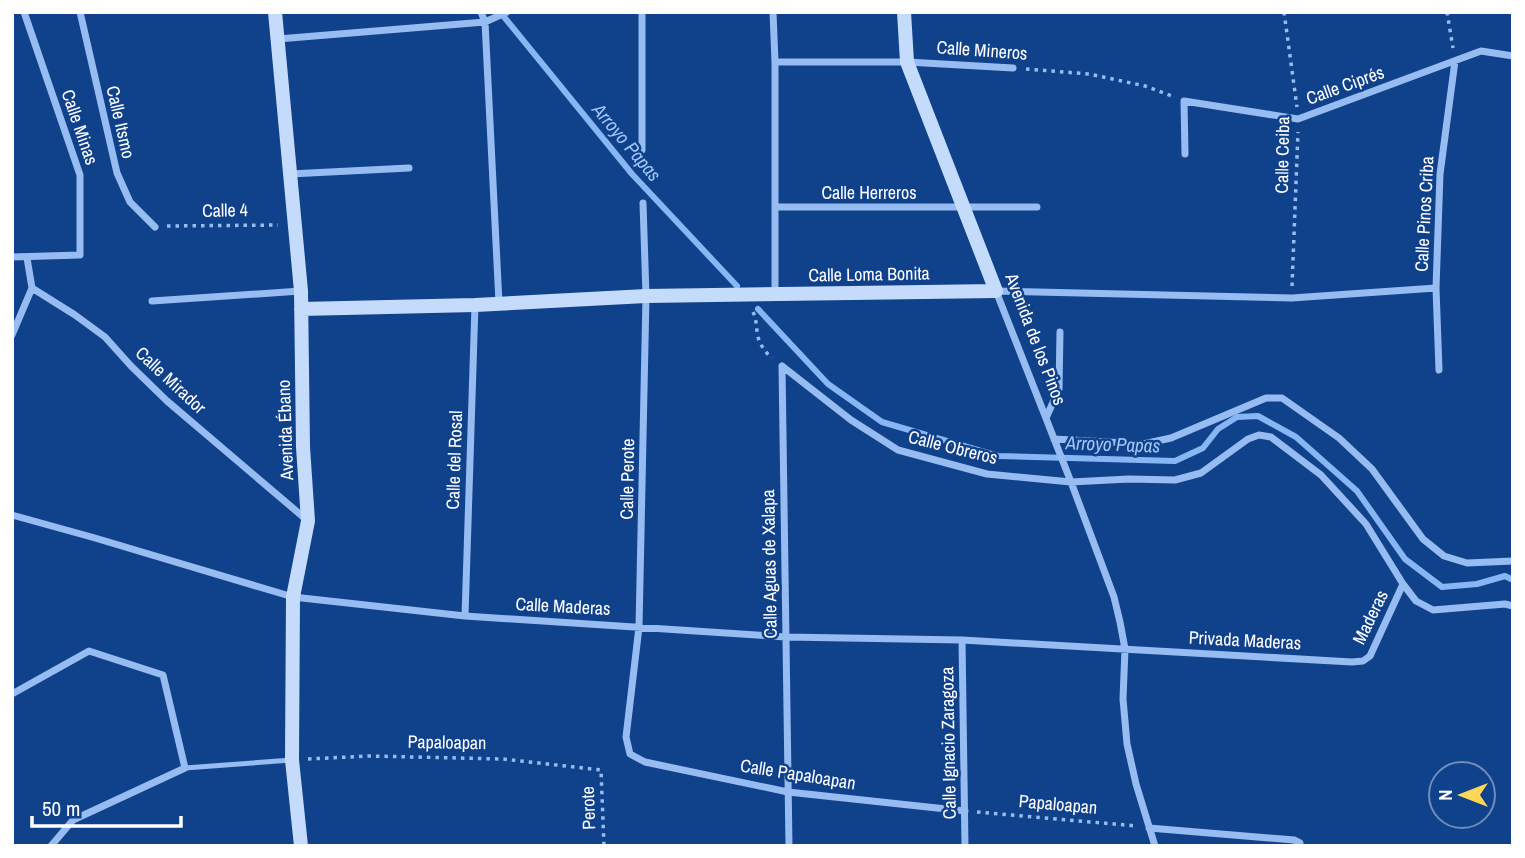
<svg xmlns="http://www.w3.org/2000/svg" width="1525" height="858" viewBox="0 0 1525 858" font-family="'Archivo Narrow',sans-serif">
<rect width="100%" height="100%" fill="#10418b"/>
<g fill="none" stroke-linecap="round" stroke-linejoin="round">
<path stroke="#88b6f5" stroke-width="6" d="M 500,12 L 632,174 L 737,286
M 758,309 L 828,384 L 882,422 L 998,456 L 1175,461 L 1203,448 L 1218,429 L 1237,417 L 1258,416 L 1296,437 L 1357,491 L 1405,559 L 1442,587 L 1477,584 L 1505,576 L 1513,580"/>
<path stroke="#96bcf2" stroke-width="3.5" stroke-dasharray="3.5 5" stroke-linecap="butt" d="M 1284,12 L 1297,107
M 1447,12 L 1453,48
M 1026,69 L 1089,74 L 1145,86 L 1172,96
M 167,226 L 278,225
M 1292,286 L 1298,132
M 753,312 C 757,320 756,328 758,337 C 760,345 766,353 772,358
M 308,759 L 369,756 L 503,759 L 601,770 L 604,846
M 977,812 L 1137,826"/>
<path stroke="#96bcf2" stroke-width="5" d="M 185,768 L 292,760"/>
<path stroke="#96bcf2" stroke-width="7" d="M 80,12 L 117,173 L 130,202 L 155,227
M 481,12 L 485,22 L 499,303
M 642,12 L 642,150
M 773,12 L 775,62 L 775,295
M 278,39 L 485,22 L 507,12
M 775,62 L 907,62 L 1013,68
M 1185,154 L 1184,101 L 1298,119 L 1481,51 L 1513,56
M 290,174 L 409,168
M 643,203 L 646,296 L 639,627 L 626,737 L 630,754 L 645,762 L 788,792 L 965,811
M 775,207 L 1037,207
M 12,257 L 80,255 L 80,175 L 24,12
M 27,258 L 32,288 L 75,315 L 105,337 L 131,366 L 167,401 L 308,521
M 152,301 L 301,291
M 12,335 L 32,288
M 782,366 L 851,420 L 898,450 L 987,474 L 1071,482 L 1129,479 L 1175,480 L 1201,473 L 1248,439 L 1259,435 L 1271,437 L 1321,475 L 1366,524 L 1403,584 L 1416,601 L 1433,610 L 1505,604 L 1513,606
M 782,366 L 789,846
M 1439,370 L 1436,288 L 1440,174 L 1455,61
M 1046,418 L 1059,389 L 1060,332
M 1054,439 L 1143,444 L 1171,438 L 1266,398 L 1282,398 L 1339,438 L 1372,469 L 1423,539 L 1444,556 L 1467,563 L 1513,561
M 12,515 L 95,538 L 293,597 L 465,616 L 786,637 L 962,640 L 1352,662 L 1363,661 L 1370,656 L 1403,584
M 465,616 L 475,305
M 962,640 L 965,846
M 12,694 L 89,651 L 163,675 L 185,768 L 73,820 L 51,846
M 1149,828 L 1294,840 L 1300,843 L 1300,846
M 1155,846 L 1136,784 L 1127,744 L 1123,699 L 1125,649 L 1120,622 L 1114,597 L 1071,482 L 996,291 L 1292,298 L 1436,288"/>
<path stroke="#c5dbfc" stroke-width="14" d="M 275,12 L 301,291 L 303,447 L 308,521 L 293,597 L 292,760 L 301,846
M 301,309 L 475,305 L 646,296 L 996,291 L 907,62 L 904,12"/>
</g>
<g text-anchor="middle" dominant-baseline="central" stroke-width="5" stroke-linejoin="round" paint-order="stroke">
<g font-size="18" fill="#fff" stroke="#10418b">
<text transform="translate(982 50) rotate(4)">Calle Mineros</text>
<text transform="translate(1345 85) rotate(-20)">Calle Ciprés</text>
<text transform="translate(121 122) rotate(77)">Calle Itsmo</text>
<text transform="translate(80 127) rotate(71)">Calle Minas</text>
<text transform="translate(1282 155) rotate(-89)">Calle Ceiba</text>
<text x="869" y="192">Calle Herreros</text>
<text transform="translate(225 210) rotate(-1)">Calle 4</text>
<text transform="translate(1424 214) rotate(-87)">Calle Pinos Criba</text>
<text transform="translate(869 274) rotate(-1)">Calle Loma Bonita</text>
<text transform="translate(1036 339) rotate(69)">Avenida de los Pinos</text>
<text transform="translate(171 380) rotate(43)">Calle Mirador</text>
<text transform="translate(285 430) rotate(-92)">Avenida Ébano</text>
<text transform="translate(953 447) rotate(14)">Calle Obreros</text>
<text transform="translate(454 460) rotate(-88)">Calle del Rosal</text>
<text transform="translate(627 479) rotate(-89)">Calle Perote</text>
<text transform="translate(769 564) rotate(-91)">Calle Aguas de Xalapa</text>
<text transform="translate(563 606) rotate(3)">Calle Maderas</text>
<text transform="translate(1370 617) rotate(-64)">Maderas</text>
<text transform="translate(1245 640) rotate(3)">Privada Maderas</text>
<text transform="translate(447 742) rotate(1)">Papaloapan</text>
<text transform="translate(948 743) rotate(-91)">Calle Ignacio Zaragoza</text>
<text transform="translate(798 774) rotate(9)">Calle Papaloapan</text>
<text transform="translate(1058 804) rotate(5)">Papaloapan</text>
<text transform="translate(588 808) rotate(-92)">Perote</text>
</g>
<g font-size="19" font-style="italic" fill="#a2c6f9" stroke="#10418b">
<text transform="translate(627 142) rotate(50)">Arroyo Papas</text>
<text transform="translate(1113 444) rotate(2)">Arroyo Papas</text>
</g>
</g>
<rect width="1525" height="858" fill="none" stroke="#ffffff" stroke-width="28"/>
<g transform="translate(1462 795) rotate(270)"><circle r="33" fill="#10418b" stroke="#708db9" stroke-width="2"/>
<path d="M0-5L12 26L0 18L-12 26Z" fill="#ffd657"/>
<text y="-10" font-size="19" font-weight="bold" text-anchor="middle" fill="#ffffff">N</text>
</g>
<path d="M32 816v10h149v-10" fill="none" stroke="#ffffff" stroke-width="3.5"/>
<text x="42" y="816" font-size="21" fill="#ffffff" stroke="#10418b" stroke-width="5" paint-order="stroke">50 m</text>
</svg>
